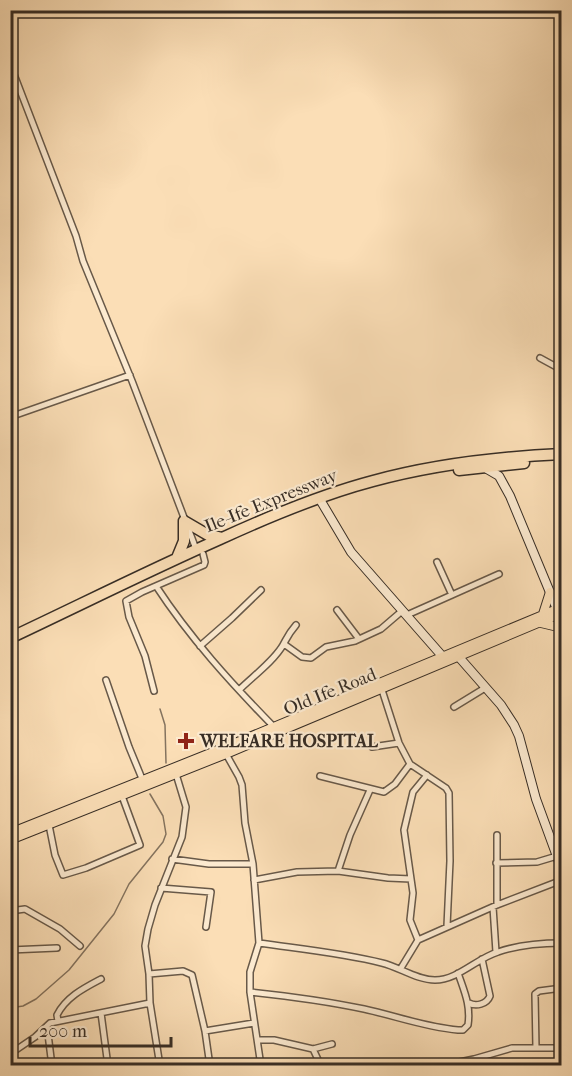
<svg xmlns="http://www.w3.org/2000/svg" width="572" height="1076" viewBox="0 0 572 1076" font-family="'IM FELL French Canon',serif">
<rect width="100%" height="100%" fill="#fbdeb6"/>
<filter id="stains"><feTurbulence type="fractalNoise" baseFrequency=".00333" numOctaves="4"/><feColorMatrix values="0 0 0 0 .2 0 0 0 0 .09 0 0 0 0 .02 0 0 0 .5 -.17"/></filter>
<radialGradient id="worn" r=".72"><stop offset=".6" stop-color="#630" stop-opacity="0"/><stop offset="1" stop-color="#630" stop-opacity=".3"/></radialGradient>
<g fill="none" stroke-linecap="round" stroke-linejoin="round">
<path stroke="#84735f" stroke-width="1.5" d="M 160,709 L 165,725 L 166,763
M 10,1008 L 23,1006 L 36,999 L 69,970 L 114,914 L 129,884 L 163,842 L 166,834 L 163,816 L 150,794"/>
<g stroke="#685949" stroke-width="8">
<path id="street" d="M 10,64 L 76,236 L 83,261 L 132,381 L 196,549
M 540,358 L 562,370
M 10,417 L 130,375
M 437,562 L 452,595
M 156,586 C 190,638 231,683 274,727
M 337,610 L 359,639
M 407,615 L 499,574
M 284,644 L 302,657 L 311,658 L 326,647 L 355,641 L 381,629 L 402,611
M 200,646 L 232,618 L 261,590
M 106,680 L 129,747 L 143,781
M 239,690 C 252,677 274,661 283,645 C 288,636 289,633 296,625
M 382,690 L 399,743 L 410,764 L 446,788 L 449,793 L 450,861 L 447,926
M 154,691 L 145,656 L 129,617 L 126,601 L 142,592 L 204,565 L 205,562 L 203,554
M 454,707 L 485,688
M 372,747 L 399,743
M 226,754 L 239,777 L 242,785 L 245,823 L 253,864 L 259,943 L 250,972 L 250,992 L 261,1066
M 320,776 L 384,792 L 395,784 L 410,764
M 49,825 L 55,855 L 63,875 L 86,868 L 140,845 L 122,796
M 172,859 L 209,864 L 253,864
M 496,863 L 537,862 L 557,856
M 338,871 L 388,878 L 411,879
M 254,880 L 297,872 L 338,871 L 350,835 L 370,790
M 161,888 L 211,892 L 206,927
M 497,905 L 497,835
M 493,907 L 496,952
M 10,911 L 25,909 L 60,929 L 80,946
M 10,932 L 13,950
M 418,940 L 410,920 L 413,893 L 404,830 L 413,792 L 427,775
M 259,943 C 300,949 342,953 382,963 C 399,967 417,980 435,980 C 458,980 477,958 498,952 C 518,945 540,943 562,943
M 10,950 L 57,948
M 401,968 L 418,940 L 497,905 L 562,880
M 149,974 L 183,971 L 192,975 L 205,1031 L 210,1066
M 250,992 C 289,996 326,1001 364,1009 C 396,1016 425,1027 458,1030 L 463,1030 L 468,1025 C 471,1005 464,991 458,973
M 469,1003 C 476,1007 487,1004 490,996 L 482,959
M 101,1013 L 108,1066
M 58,1021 L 57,1015 C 66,997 84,988 101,979
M 47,1026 L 52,1066
M 205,1031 L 254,1023
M 258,1040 L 274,1040 L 313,1049 L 332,1044
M 536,1048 L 535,994 L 539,991 L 562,988
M 313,1049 L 321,1066
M 10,1054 L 35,1037 L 50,1023 L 150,1003
M 160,1066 L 150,1003 L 149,974 L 145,946 L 148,929 L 155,905 L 182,837 L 186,807 L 176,774
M 440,1066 L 474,1059 L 512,1048 L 562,1048"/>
</g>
<g stroke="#372d25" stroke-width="10">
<path id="secondary" d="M 487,469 L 499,476 L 510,496 L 559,614
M 322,503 L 351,552 L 443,657
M 458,656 L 501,705 L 514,725 L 519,736 L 536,799 L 562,870"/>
</g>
<g stroke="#372d25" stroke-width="10">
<path id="primary" d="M 543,614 L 550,592
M 541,623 L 562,628
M 10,833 L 223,748 L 562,607
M 10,840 L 226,754 L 562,613"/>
</g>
<g stroke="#372d25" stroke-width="13">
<path id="highway" d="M 459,470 L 524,463
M 184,521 L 208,535 L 222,538
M 177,558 L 184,541 L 184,521
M 10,638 C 80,605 150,570 220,539 C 270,516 320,495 373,481 C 435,464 497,457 562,454"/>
</g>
<use href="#street" stroke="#fcead0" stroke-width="5"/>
<use href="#secondary" stroke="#fcead0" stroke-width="8"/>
<use href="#primary" stroke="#fbdeb6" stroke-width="8"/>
<use href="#highway" stroke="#fbdeb6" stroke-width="10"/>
</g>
<path fill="#8f2418" stroke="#fcead0" stroke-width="2" d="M183 732h6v6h6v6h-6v6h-6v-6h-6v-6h6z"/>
<g text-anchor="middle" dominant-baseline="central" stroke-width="4.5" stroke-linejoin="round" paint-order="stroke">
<g font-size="18" fill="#372d25" stroke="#fcead0">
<text transform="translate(271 501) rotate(-22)">Ile-Ife Expressway</text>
<text transform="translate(330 692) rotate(-22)">Old Ife Road</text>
</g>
<g font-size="18" font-weight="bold" fill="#372d25" stroke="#fcead0" text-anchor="start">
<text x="200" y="741">WELFARE HOSPITAL</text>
</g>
</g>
<rect width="572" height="1076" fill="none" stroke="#fbdeb6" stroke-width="36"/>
<rect x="12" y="12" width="548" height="1052" fill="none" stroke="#372d25" stroke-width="3"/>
<rect x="18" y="18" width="536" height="1040" fill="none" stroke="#372d25" stroke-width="1.5"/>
<path d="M30 1037v9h141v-9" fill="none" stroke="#372d25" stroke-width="3"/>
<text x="39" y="1037" font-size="18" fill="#372d25" stroke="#fcead0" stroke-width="4.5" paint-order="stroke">200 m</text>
<rect width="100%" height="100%" filter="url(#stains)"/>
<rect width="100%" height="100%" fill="url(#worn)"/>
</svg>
